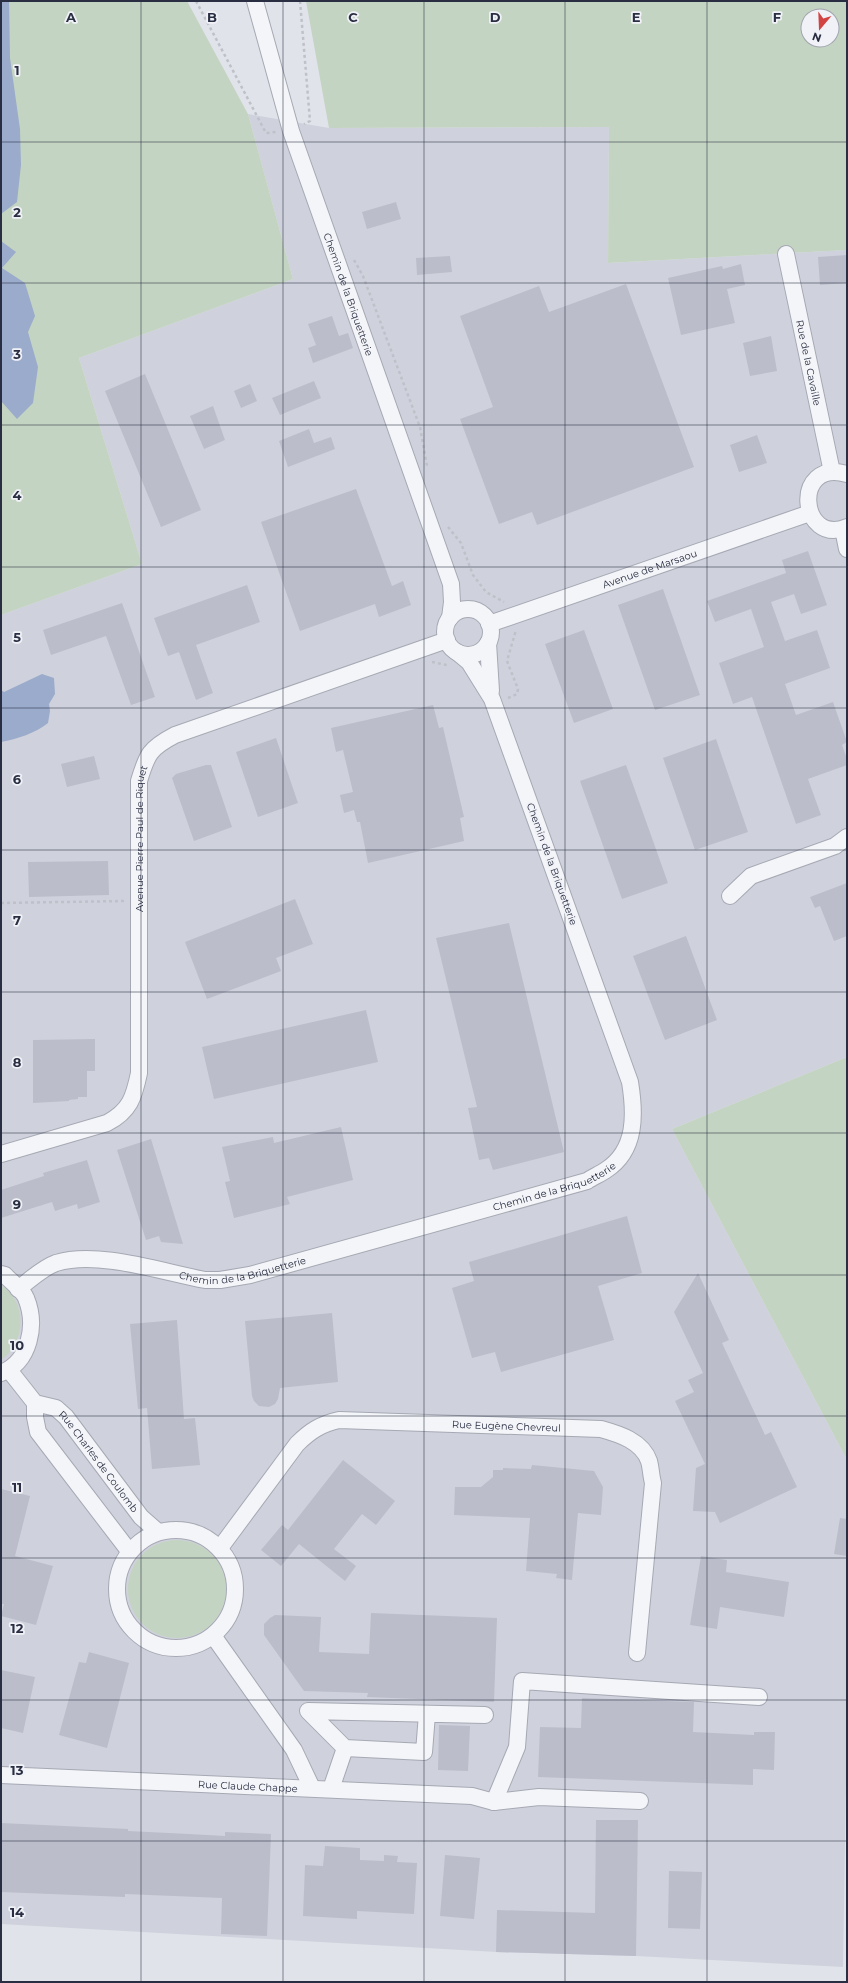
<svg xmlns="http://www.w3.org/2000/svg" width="848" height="1983" viewBox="0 0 848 1983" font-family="Montserrat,sans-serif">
<rect width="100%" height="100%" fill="#e1e3ea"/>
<path fill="#cfd2dc" d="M 248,114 L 329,128 L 609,127 L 608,263 L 847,250 L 847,1057 L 672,1129 L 847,1460 L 847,1722 L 843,1967 L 636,1956 L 496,1952 L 1,1924 L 1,615 L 142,564 L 79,358 L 293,279 Z"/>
<path fill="#c4d4c2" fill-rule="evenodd" d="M 1,1 L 187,1 L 248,114 L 293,279 L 79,358 L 142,564 L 1,615 Z
M 306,1 L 847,1 L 847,250 L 608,263 L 609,127 L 329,128 ZM 808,16 L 832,16 L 832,40 L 808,40 Z
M 847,1057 L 847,1460 L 672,1129 Z
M 1,1285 C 28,1302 26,1343 1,1360 Z
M128 1589a49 49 0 1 1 98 0a49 49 0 1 1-98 0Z"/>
<path fill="#9babcb" d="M 1,1 L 9,1 L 10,58 L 20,129 L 21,165 L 17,202 L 1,214 Z
M 1,241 L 16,252 L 2,268 L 25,283 L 35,316 L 28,332 L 38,367 L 33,403 L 17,419 L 1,401 Z
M 42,674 L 54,678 L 55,694 L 49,704 L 50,711 L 48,723 C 36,733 17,739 1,742 L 1,690 L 4,692 Z"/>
<path fill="#bbbeca" d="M 396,202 L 401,219 L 367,229 L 362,212 Z
M 847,255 L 847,283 L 820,285 L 818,257 Z
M 450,256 L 452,272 L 417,275 L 416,258 Z
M 741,264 L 745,285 L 727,289 L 735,323 L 681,335 L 668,278 L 722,266 L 723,269 Z
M 626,284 L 694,467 L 537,525 L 532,512 L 499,524 L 460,419 L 493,407 L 460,316 L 539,286 L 549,312 Z
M 332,316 L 339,336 L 348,333 L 353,348 L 313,363 L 308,348 L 316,345 L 308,324 Z
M 771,336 L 777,371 L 750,376 L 743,343 Z
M 145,374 L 201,510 L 161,527 L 105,391 Z
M 314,381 L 321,398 L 280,415 L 272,398 Z
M 250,384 L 257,401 L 241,408 L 234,391 Z
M 213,406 L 225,440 L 204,449 L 190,416 Z
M 309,429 L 314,443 L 331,437 L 335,449 L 288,467 L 279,441 Z
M 757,435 L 767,463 L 739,472 L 730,445 Z
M 356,489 L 392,586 L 403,581 L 411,605 L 379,617 L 375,604 L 300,631 L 261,522 Z
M 808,551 L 827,605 L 801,614 L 794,594 L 771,602 L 785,641 L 817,630 L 830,668 L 785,684 L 796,715 L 833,702 L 847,742 L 842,745 L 847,759 L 847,765 L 808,779 L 821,815 L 796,824 L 752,697 L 733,704 L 719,663 L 764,647 L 751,609 L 715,622 L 707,601 L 786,573 L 782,560 Z
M 247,585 L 260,622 L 196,645 L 213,693 L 196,700 L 179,652 L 168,656 L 154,618 Z
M 663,589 L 700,695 L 655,710 L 618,605 Z
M 122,603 L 155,697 L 131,705 L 106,636 L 51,655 L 43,630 Z
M 584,630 L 613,709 L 574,723 L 545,644 Z
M 433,705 L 439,728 L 443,727 L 464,817 L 460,818 L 464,841 L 368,863 L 360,822 L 357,822 L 354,810 L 344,813 L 340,795 L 353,792 L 343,750 L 336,752 L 331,728 Z
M 276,738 L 298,803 L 258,817 L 236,752 Z
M 716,739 L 748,832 L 695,850 L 663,758 Z
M 94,756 L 100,779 L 67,787 L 61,764 Z
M 206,765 L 211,765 L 232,827 L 194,841 L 172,778 L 176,774 Z
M 626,765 L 668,883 L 622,899 L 580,781 Z
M 108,861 L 109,895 L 29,897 L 28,862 Z
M 847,883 L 847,936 L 834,941 L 820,906 L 815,908 L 810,897 Z
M 295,899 L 313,944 L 276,958 L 281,971 L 207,999 L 185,942 Z
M 509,923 L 564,1152 L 493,1170 L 489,1158 L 479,1160 L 468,1108 L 477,1107 L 436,938 Z
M 686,936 L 717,1020 L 665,1040 L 633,956 Z
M 366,1010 L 378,1062 L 214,1099 L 202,1047 Z
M 95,1039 L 95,1071 L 87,1071 L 87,1097 L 78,1097 L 78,1099 L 69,1100 L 69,1101 L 33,1103 L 33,1040 Z
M 341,1127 L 353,1180 L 287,1197 L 290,1204 L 234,1218 L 225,1182 L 230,1181 L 222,1147 L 273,1137 L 274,1143 Z
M 151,1139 L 183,1244 L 161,1242 L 159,1236 L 146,1240 L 117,1150 Z
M 87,1160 L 100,1202 L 78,1209 L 77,1204 L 55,1211 L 52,1202 L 1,1218 L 1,1190 L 44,1176 L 43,1173 Z
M 627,1216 L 642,1273 L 598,1286 L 614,1340 L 501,1372 L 495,1352 L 472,1358 L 452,1288 L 474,1281 L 469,1262 Z
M 698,1273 L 729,1340 L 722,1343 L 765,1435 L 771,1432 L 797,1487 L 720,1523 L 715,1512 L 693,1511 L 696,1468 L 705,1464 L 675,1401 L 694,1392 L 688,1380 L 703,1373 L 674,1312 Z
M 332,1313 L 338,1382 L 280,1388 L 278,1399 L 275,1404 L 269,1407 L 259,1406 L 254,1401 L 252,1396 L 245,1321 Z
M 177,1320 L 184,1419 L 195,1418 L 200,1465 L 152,1469 L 147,1408 L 138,1409 L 130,1324 Z
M 343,1460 L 395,1501 L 376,1525 L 362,1514 L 334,1549 L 356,1566 L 345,1581 L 299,1544 L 281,1566 L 261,1550 L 282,1525 L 288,1530 Z
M 532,1465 L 594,1471 L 603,1487 L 601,1515 L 578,1513 L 572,1580 L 556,1578 L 557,1574 L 526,1571 L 530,1518 L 454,1515 L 455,1487 L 481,1487 L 493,1477 L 493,1470 L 503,1470 L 503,1468 L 531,1469 Z
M 1,1489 L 30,1496 L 15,1556 L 53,1566 L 36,1625 L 1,1616 L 4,1604 L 1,1604 Z
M 840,1518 L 847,1519 L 847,1556 L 834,1554 Z
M 701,1556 L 727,1560 L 726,1572 L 789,1582 L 784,1617 L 720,1607 L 717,1629 L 690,1625 Z
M 371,1613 L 497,1618 L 494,1702 L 367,1697 L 368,1693 L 304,1691 L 264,1635 L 264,1624 L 270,1618 L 275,1615 L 321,1617 L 319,1652 L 369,1654 Z
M 89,1652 L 129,1663 L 107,1748 L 59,1735 L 79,1662 L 86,1663 Z
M 1,1670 L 35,1677 L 23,1733 L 1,1728 Z
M 582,1698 L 694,1702 L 693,1732 L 754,1735 L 754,1732 L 775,1732 L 774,1770 L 753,1769 L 753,1785 L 538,1777 L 540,1727 L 581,1728 Z
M 439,1725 L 470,1726 L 468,1771 L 438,1770 Z
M 596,1820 L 638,1820 L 636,1956 L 496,1952 L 497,1910 L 595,1913 Z
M 1,1823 L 128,1829 L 128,1831 L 189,1834 L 225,1836 L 225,1832 L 271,1834 L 267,1936 L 221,1934 L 222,1898 L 125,1894 L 125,1897 L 1,1892 Z
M 325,1846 L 360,1848 L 360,1860 L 384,1861 L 384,1855 L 398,1856 L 397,1862 L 417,1863 L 414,1914 L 357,1911 L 357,1919 L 303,1916 L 305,1865 L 323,1866 Z
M 445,1855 L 480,1858 L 474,1919 L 440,1916 Z
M 669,1871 L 702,1872 L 700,1929 L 668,1928 Z"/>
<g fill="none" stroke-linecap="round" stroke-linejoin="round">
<g stroke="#a6a9b4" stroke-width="18">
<g id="minor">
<path id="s1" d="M 255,1 L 291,131 L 451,584 L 452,602 L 450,618"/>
<path id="s2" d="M 786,254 L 832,472"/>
<path d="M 847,474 C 791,458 800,547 847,527"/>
<path d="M 843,529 L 847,549"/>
<circle cx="468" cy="632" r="23"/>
<path id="s3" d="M 489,624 L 810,513"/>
<path d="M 488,643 L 491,691"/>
<path d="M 730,896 L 751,876 L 835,846 L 847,837"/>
<path id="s4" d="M 1,1154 L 107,1123 C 130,1111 134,1097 139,1073 L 139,781 C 147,754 150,748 175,735 L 447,640"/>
<path d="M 1,1274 L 5,1275 C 11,1282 23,1290 26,1298 C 37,1325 30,1362 1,1373"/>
<path id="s5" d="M 18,1289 C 30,1280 42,1268 56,1263 C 98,1250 162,1272 205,1280 L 220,1280 L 250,1275 L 587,1181 C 593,1177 600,1174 606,1170 C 637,1150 635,1113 630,1082 L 492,699 L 469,662 L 457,652"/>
<path id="s6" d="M 9,1370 L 35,1403 L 56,1408 L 66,1417 L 141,1517 L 157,1531"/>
<path d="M 35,1403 L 35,1417 L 38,1432 L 129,1551"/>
<circle cx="176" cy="1589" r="59"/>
<path id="s7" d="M 220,1548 L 297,1444 C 310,1431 321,1424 339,1420 L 601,1429 C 619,1434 642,1441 649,1461 C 651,1468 651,1476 653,1483 L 637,1653"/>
<path d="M 214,1637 L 294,1750 L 312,1788"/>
<path d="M 427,1714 L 424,1752 L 345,1748 L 308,1711 L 485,1715"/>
<path id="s8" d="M 1,1775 L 472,1796 L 494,1802 L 539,1797 L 640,1801"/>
<path d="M 331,1789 L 345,1748"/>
<path d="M 494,1802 L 517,1747 L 522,1681 L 759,1697"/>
</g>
</g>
<path stroke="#bfc1c9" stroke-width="2.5" stroke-dasharray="3 3" stroke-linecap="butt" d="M 196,1 L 266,133 L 276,132
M 300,1 L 310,121 L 304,124
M 354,260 L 363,276 L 420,427 L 427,466
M 448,527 L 461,543 L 473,575 L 486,592 L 504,602
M 432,662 L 447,665
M 508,698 L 517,694 L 518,689 L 507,661 L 516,630
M 1,903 L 124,901"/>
<use href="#minor" stroke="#f4f5f8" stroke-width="16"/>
</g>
<path fill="none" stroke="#292e42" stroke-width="1" stroke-opacity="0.55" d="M 141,1 L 141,1982M 283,1 L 283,1982M 424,1 L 424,1982M 565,1 L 565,1982M 707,1 L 707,1982M 1,142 L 847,142M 1,283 L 847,283M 1,425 L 847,425M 1,567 L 847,567M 1,708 L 847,708M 1,850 L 847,850M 1,992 L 847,992M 1,1133 L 847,1133M 1,1275 L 847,1275M 1,1416 L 847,1416M 1,1558 L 847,1558M 1,1700 L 847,1700M 1,1841 L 847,1841"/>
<g text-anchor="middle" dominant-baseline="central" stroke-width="3.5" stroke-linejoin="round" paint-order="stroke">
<g font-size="10" fill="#292e42" stroke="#f1f2f7">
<text stroke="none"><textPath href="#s1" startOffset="308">Chemin de la Briquetterie</textPath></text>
<text stroke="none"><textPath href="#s2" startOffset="111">Rue de la Cavaille</textPath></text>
<text stroke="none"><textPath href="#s3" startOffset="170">Avenue de Marsaou</textPath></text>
<text stroke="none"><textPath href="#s4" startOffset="407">Avenue Pierre Paul de Riquet</textPath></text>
<text transform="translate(552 864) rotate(70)">Chemin de la Briquetterie</text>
<text stroke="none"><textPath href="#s5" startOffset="560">Chemin de la Briquetterie</textPath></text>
<text stroke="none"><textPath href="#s5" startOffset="236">Chemin de la Briquetterie</textPath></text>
<text stroke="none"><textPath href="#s7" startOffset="346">Rue Eugène Chevreul</textPath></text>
<text stroke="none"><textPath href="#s6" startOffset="132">Rue Charles de Coulomb</textPath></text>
<text stroke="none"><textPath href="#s8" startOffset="247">Rue Claude Chappe</textPath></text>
</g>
</g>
<g font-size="13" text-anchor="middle" font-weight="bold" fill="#292e42" stroke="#f1f2f7" stroke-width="3.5" stroke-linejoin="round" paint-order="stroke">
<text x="71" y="22">A</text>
<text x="212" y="22">B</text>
<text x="353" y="22">C</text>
<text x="495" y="22">D</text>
<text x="636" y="22">E</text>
<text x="777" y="22">F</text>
<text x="17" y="75">1</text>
<text x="17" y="217">2</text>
<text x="17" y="359">3</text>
<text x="17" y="500">4</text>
<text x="17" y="642">5</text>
<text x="17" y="784">6</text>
<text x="17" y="925">7</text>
<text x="17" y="1067">8</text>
<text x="17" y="1209">9</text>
<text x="17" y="1350">10</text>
<text x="17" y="1492">11</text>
<text x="17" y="1633">12</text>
<text x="17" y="1775">13</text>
<text x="17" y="1917">14</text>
</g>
<rect width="848" height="1983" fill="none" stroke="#292e42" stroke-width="4"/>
<g transform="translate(820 28) rotate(199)"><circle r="19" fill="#f1f2f7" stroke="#a1a4af"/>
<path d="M0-3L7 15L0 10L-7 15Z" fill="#d24344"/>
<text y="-6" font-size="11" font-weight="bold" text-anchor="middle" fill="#292e42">N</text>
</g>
</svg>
